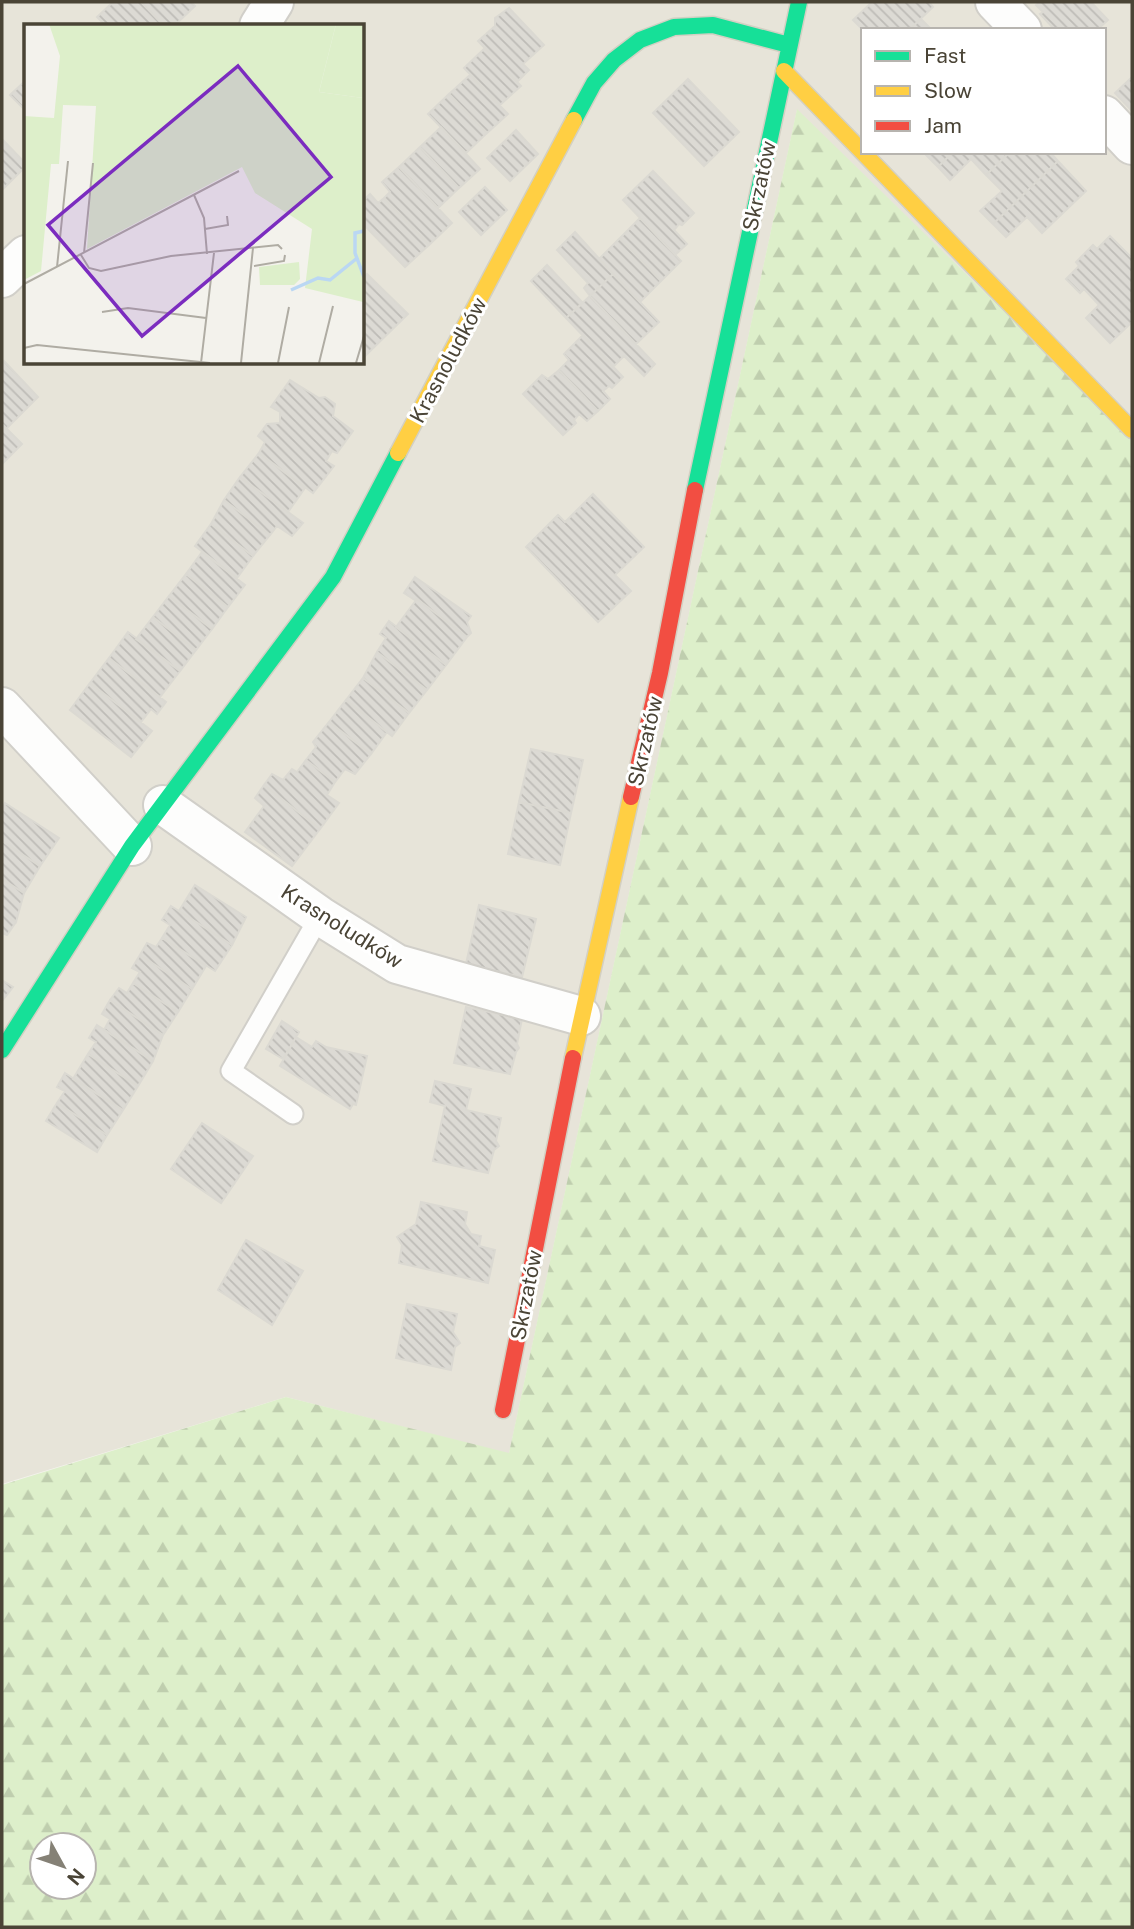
<svg xmlns="http://www.w3.org/2000/svg" width="1134" height="1929" viewBox="0 0 1134 1929" font-family="'Public Sans',sans-serif">
<defs>
<pattern id="forest-firs" width="22" height="20" patternUnits="userSpaceOnUse" patternTransform="scale(1.75)"><rect width="22" height="20" fill="#ddefca"/><path d="M5 1l3.5 6h-7zM16 11l3.5 6h-7z" fill="#bfceae"/></pattern>
<pattern id="building-back-hatch" width="6" height="6" patternUnits="userSpaceOnUse" patternTransform="scale(1.75)"><rect width="6" height="6" fill="#dcdad4"/><path d="M-1 5l2 2M0 0l6 6M5-1l2 2" fill="none" stroke="#bebcb7"/></pattern>
</defs>
<rect width="100%" height="100%" fill="#f3f2ec"/>
<path fill="#e7e4d9" fill-rule="evenodd" d="M 2,2 L 1132,2 L 1132,436 L 797,110 L 509,1454 L 286,1397 L 2,1484 ZM 26,26 L 362,26 L 362,362 L 26,362 ZM 863,30 L 1104,30 L 1104,152 L 863,152 Z"/>
<path fill="url(#forest-firs)" fill-rule="evenodd" d="M 797,109 L 1132,436 L 1132,1927 L 2,1927 L 2,1485 L 286,1397 L 509,1453 ZM 42,1845 L 84,1845 L 84,1887 L 42,1887 Z"/>
<path fill="url(#building-back-hatch)" stroke="#dbd9d2" stroke-width="2" d="M 113,2 L 141,2 L 164,26 L 106,26 L 97,17 Z
M 141,2 L 191,2 L 195,6 L 174,26 L 164,26 Z
M 872,2 L 929,2 L 933,7 L 909,30 L 863,30 L 853,20 Z
M 1040,2 L 1091,2 L 1108,20 L 1097,30 L 1055,30 L 1040,14 L 1043,12 L 1036,5 Z
M 509,8 L 544,45 L 523,64 L 529,70 L 517,82 L 478,41 L 495,26 L 495,18 Z
M 921,19 L 932,30 L 909,30 Z
M 485,48 L 521,86 L 500,105 L 464,68 Z
M 470,75 L 508,114 L 487,133 L 449,94 Z
M 1132,77 L 1132,111 L 1115,93 Z
M 688,79 L 739,132 L 704,166 L 653,113 Z
M 26,80 L 26,111 L 10,95 Z
M 449,94 L 487,133 L 466,153 L 428,114 Z
M 441,127 L 480,169 L 459,188 L 420,147 Z
M 516,130 L 538,154 L 510,181 L 487,158 Z
M 2,139 L 26,164 L 26,166 L 2,190 Z
M 420,147 L 459,188 L 438,208 L 399,167 Z
M 927,152 L 953,152 L 938,167 L 925,154 Z
M 953,152 L 1010,152 L 986,175 L 971,159 L 950,180 L 938,167 Z
M 1010,152 L 1050,152 L 1058,161 L 993,224 L 980,211 L 1002,191 L 986,175 Z
M 1058,161 L 1086,191 L 1042,233 L 1027,217 L 1006,237 L 993,224 Z
M 399,167 L 452,223 L 429,245 L 384,198 L 390,192 L 382,182 Z
M 653,171 L 694,213 L 682,225 L 679,224 L 674,230 L 687,244 L 675,255 L 623,200 Z
M 485,187 L 507,210 L 481,235 L 459,212 Z
M 370,194 L 378,203 L 384,198 L 429,245 L 405,267 L 362,223 L 362,202 Z
M 640,218 L 681,261 L 661,281 L 620,238 Z
M 575,232 L 613,274 L 590,296 L 584,288 L 588,283 L 557,250 Z
M 1110,236 L 1132,258 L 1132,322 L 1110,343 L 1086,318 L 1099,305 L 1084,289 L 1080,293 L 1066,279 L 1079,266 L 1076,262 L 1093,245 L 1097,249 Z
M 620,238 L 661,281 L 640,302 L 599,259 Z
M 547,265 L 583,303 L 566,318 L 531,281 Z
M 367,274 L 408,314 L 362,359 L 362,279 Z
M 613,274 L 659,322 L 636,344 L 590,296 Z
M 590,296 L 655,364 L 644,376 L 624,356 L 613,367 L 566,318 Z
M 583,335 L 623,377 L 612,388 L 609,386 L 603,391 L 610,399 L 598,411 L 559,370 L 569,360 L 564,354 Z
M 4,361 L 38,397 L 6,429 L 2,424 L 2,363 Z
M 559,370 L 598,411 L 587,421 L 579,414 L 574,420 L 576,423 L 563,435 L 523,394 L 542,375 L 548,379 Z
M 290,380 L 319,398 L 325,397 L 335,404 L 333,416 L 353,431 L 337,453 L 332,451 L 326,461 L 334,466 L 313,493 L 259,453 L 265,442 L 258,436 L 267,424 L 280,423 L 280,412 L 271,407 Z
M 2,424 L 22,444 L 2,464 Z
M 259,453 L 305,488 L 288,512 L 240,477 Z
M 240,477 L 303,523 L 292,536 L 277,526 L 270,535 L 224,500 Z
M 593,494 L 644,547 L 615,575 L 631,591 L 598,622 L 526,547 L 558,515 L 565,522 Z
M 224,500 L 270,535 L 253,556 L 211,524 Z
M 211,524 L 253,556 L 237,578 L 195,546 Z
M 202,552 L 245,585 L 228,607 L 186,574 Z
M 186,574 L 228,607 L 212,629 L 169,596 Z
M 415,577 L 471,616 L 467,622 L 471,633 L 467,637 L 417,599 L 415,600 L 404,593 Z
M 169,596 L 212,629 L 196,650 L 153,617 Z
M 417,599 L 467,637 L 446,665 L 396,627 Z
M 153,617 L 196,650 L 180,671 L 136,639 Z
M 389,621 L 446,665 L 427,690 L 377,652 L 386,638 L 380,634 Z
M 128,632 L 180,671 L 160,697 L 109,658 Z
M 377,652 L 427,690 L 409,713 L 363,678 Z
M 109,658 L 166,702 L 157,714 L 151,709 L 141,722 L 90,683 Z
M 363,678 L 409,713 L 392,736 L 346,700 Z
M 90,683 L 152,731 L 131,757 L 70,710 Z
M 346,700 L 387,732 L 371,754 L 329,722 Z
M 329,722 L 371,754 L 355,774 L 345,769 L 335,782 L 306,760 L 316,747 L 313,742 Z
M 531,749 L 583,760 L 571,813 L 519,802 Z
M 306,760 L 335,782 L 327,795 L 339,803 L 320,829 L 264,785 L 272,774 L 283,780 L 292,769 L 297,772 Z
M 264,785 L 320,829 L 292,866 L 245,832 L 264,806 L 255,798 Z
M 519,802 L 571,813 L 560,865 L 508,854 Z
M 5,803 L 59,838 L 40,866 L 2,841 L 2,809 Z
M 2,841 L 40,866 L 24,893 L 2,879 Z
M 2,879 L 24,893 L 16,922 L 2,913 Z
M 195,885 L 246,917 L 232,945 L 179,911 Z
M 479,905 L 536,919 L 522,977 L 466,964 Z
M 171,906 L 232,945 L 215,971 L 162,938 L 170,925 L 162,920 Z
M 2,913 L 16,922 L 7,935 L 2,933 Z
M 162,938 L 206,966 L 192,989 L 140,955 L 147,943 L 156,947 Z
M 140,955 L 192,989 L 178,1012 L 133,983 L 140,972 L 132,968 Z
M 2,980 L 13,987 L 2,1001 Z
M 133,983 L 178,1012 L 163,1035 L 110,1000 L 119,988 L 127,993 Z
M 110,1000 L 163,1035 L 153,1061 L 104,1030 L 110,1019 L 102,1014 Z
M 466,1007 L 522,1019 L 517,1044 L 519,1048 L 516,1052 L 510,1074 L 454,1063 Z
M 282,1021 L 299,1032 L 283,1059 L 266,1049 Z
M 97,1025 L 153,1061 L 138,1086 L 88,1054 L 96,1042 L 89,1038 Z
M 296,1037 L 312,1047 L 316,1041 L 326,1047 L 367,1056 L 356,1105 L 353,1104 L 350,1109 L 280,1066 Z
M 88,1054 L 138,1086 L 123,1110 L 73,1079 Z
M 65,1073 L 123,1110 L 107,1135 L 57,1103 L 65,1091 L 57,1087 Z
M 435,1081 L 471,1089 L 466,1110 L 501,1118 L 496,1141 L 499,1146 L 494,1150 L 488,1173 L 433,1161 L 445,1106 L 430,1102 Z
M 57,1103 L 107,1135 L 97,1152 L 46,1121 Z
M 202,1123 L 253,1156 L 221,1203 L 171,1169 Z
M 421,1202 L 467,1212 L 465,1224 L 471,1234 L 481,1236 L 479,1246 L 495,1250 L 488,1283 L 399,1263 L 402,1245 L 397,1237 L 416,1224 Z
M 246,1240 L 303,1271 L 272,1325 L 218,1290 Z
M 407,1304 L 457,1314 L 453,1332 L 460,1343 L 455,1347 L 451,1370 L 396,1358 Z"/>
<g fill="none" stroke-linecap="round" stroke-linejoin="round">
<g stroke="#d1cfc9" stroke-width="23">
<path id="lane" d="M 293,1114 L 231,1071 L 320,916"/>
</g>
<g stroke="#d1cfc9" stroke-width="42">
<path id="street" d="M 995,2 L 1022,30
M 259,26 L 274,2
M 1104,115 L 1132,145
M 2,278 L 26,255
M 2,707 L 132,846
M 163,805 L 320,916 L 397,964 L 581,1016"/>
</g>
<g stroke="#d3d0c3" stroke-width="19">
<path id="fast" d="M 574,120 L 594,83 L 614,60 L 640,40 L 674,27 L 713,25 L 789,45
M 695,490 L 799,2
M 2,1050 L 132,846 L 333,577 L 398,453"/>
</g>
<g stroke="#d3d0c3" stroke-width="19">
<path id="slow" d="M 784,71 L 1132,430
M 398,453 L 574,120
M 573,1058 L 631,797"/>
</g>
<g stroke="#d3d0c3" stroke-width="19">
<path id="jam" d="M 631,797 L 660,673 L 695,490
M 503,1410 L 573,1058"/>
</g>
<use href="#lane" stroke="#fdfdfc" stroke-width="19"/>
<use href="#street" stroke="#fdfdfc" stroke-width="38"/>
<use href="#fast" stroke="#16e098" stroke-width="16"/>
<use href="#slow" stroke="#ffcf43" stroke-width="16"/>
<use href="#jam" stroke="#f24e42" stroke-width="16"/>
</g>
<g text-anchor="middle" dominant-baseline="central" stroke-width="6" stroke-linejoin="round" paint-order="stroke">
<g font-size="21" fill="#4a4436" stroke="#fff">
<text transform="translate(759 186) rotate(-78)">Skrzatów</text>
<text transform="translate(448 360) rotate(-62)">Krasnoludków</text>
<text transform="translate(645 741) rotate(-77)">Skrzatów</text>
<text transform="translate(342 926) rotate(32)">Krasnoludków</text>
<text transform="translate(526 1295) rotate(-79)">Skrzatów</text>
</g>
</g>
<g transform="translate(24 24)">
<rect width="340" height="340" fill="#f3f2ec"/>
<path d="M 312,0 L 339,0 L 339,74 L 295,68 ZM 275,238 L 276,255 L 270,261 L 236,261 L 235,243 Z" fill="#ddefca"/>
<path d="M 25,0 L 312,0 L 295,68 L 339,74 L 339,278 L 281,264 L 288,205 L 231,169 L 218,143 L 63,225 L 72,82 L 39,81 L 35,140 L 27,140 L 17,247 L 0,256 L 0,92 L 30,94 L 36,32 Z" fill="#ddefca"/>
<path fill="none" stroke="#bad7f3" stroke-width="3.5" d="M 340,207 L 331,209 L 331,229 L 340,253M 267,266 L 294,254 L 306,256 L 332,235"/>
<path fill="none" stroke="#afaca3" stroke-width="2" d="M 170,171 L 180,194 L 183,230M 181,205 L 204,201 L 203,192M 60,229 L 69,139M 57,231 L 65,244 L 77,247 L 147,232 L 254,221 L 258,225M 230,242 L 260,237 L 261,231M 33,243 L 44,137M 0,260 L 215,147M 78,288 L 104,284 L 182,294M 0,324 L 13,321 L 186,339M 177,339 L 190,229M 217,339 L 229,224M 254,339 L 265,283M 295,339 L 309,282M 332,339 L 340,312"/>
<path fill="#7b2cbf" fill-opacity="0.15" stroke="#7b2cbf" stroke-width="3.5" d="M 214,42 L 307,153 L 118,312 L 24,201 Z"/>
<rect width="340" height="340" fill="none" stroke="#4a4436" stroke-width="3.5"/>
</g>
<rect width="1134" height="1929" fill="none" stroke="#4a4436" stroke-width="7"/>
<rect x="861" y="28" width="245" height="126" fill="#ffffff" stroke="#b7b4af" stroke-width="2"/>
<rect x="875" y="51" width="35" height="10" fill="#16e098" stroke="#b7b4af" stroke-width="2"/>
<text x="924" y="63" font-size="21" fill="#4a4436">Fast</text>
<rect x="875" y="86" width="35" height="10" fill="#ffcf43" stroke="#b7b4af" stroke-width="2"/>
<text x="924" y="98" font-size="21" fill="#4a4436">Slow</text>
<rect x="875" y="121" width="35" height="10" fill="#f24e42" stroke="#b7b4af" stroke-width="2"/>
<text x="924" y="133" font-size="21" fill="#4a4436">Jam</text>
<g transform="translate(63 1866) rotate(130)"><circle r="33" fill="#ffffff" stroke="#b7b4af" stroke-width="2"/>
<path d="M0-5L12 26L0 18L-12 26Z" fill="#858176"/>
<text y="-10" font-size="19" font-weight="bold" text-anchor="middle" fill="#4a4436">N</text>
</g>
</svg>
